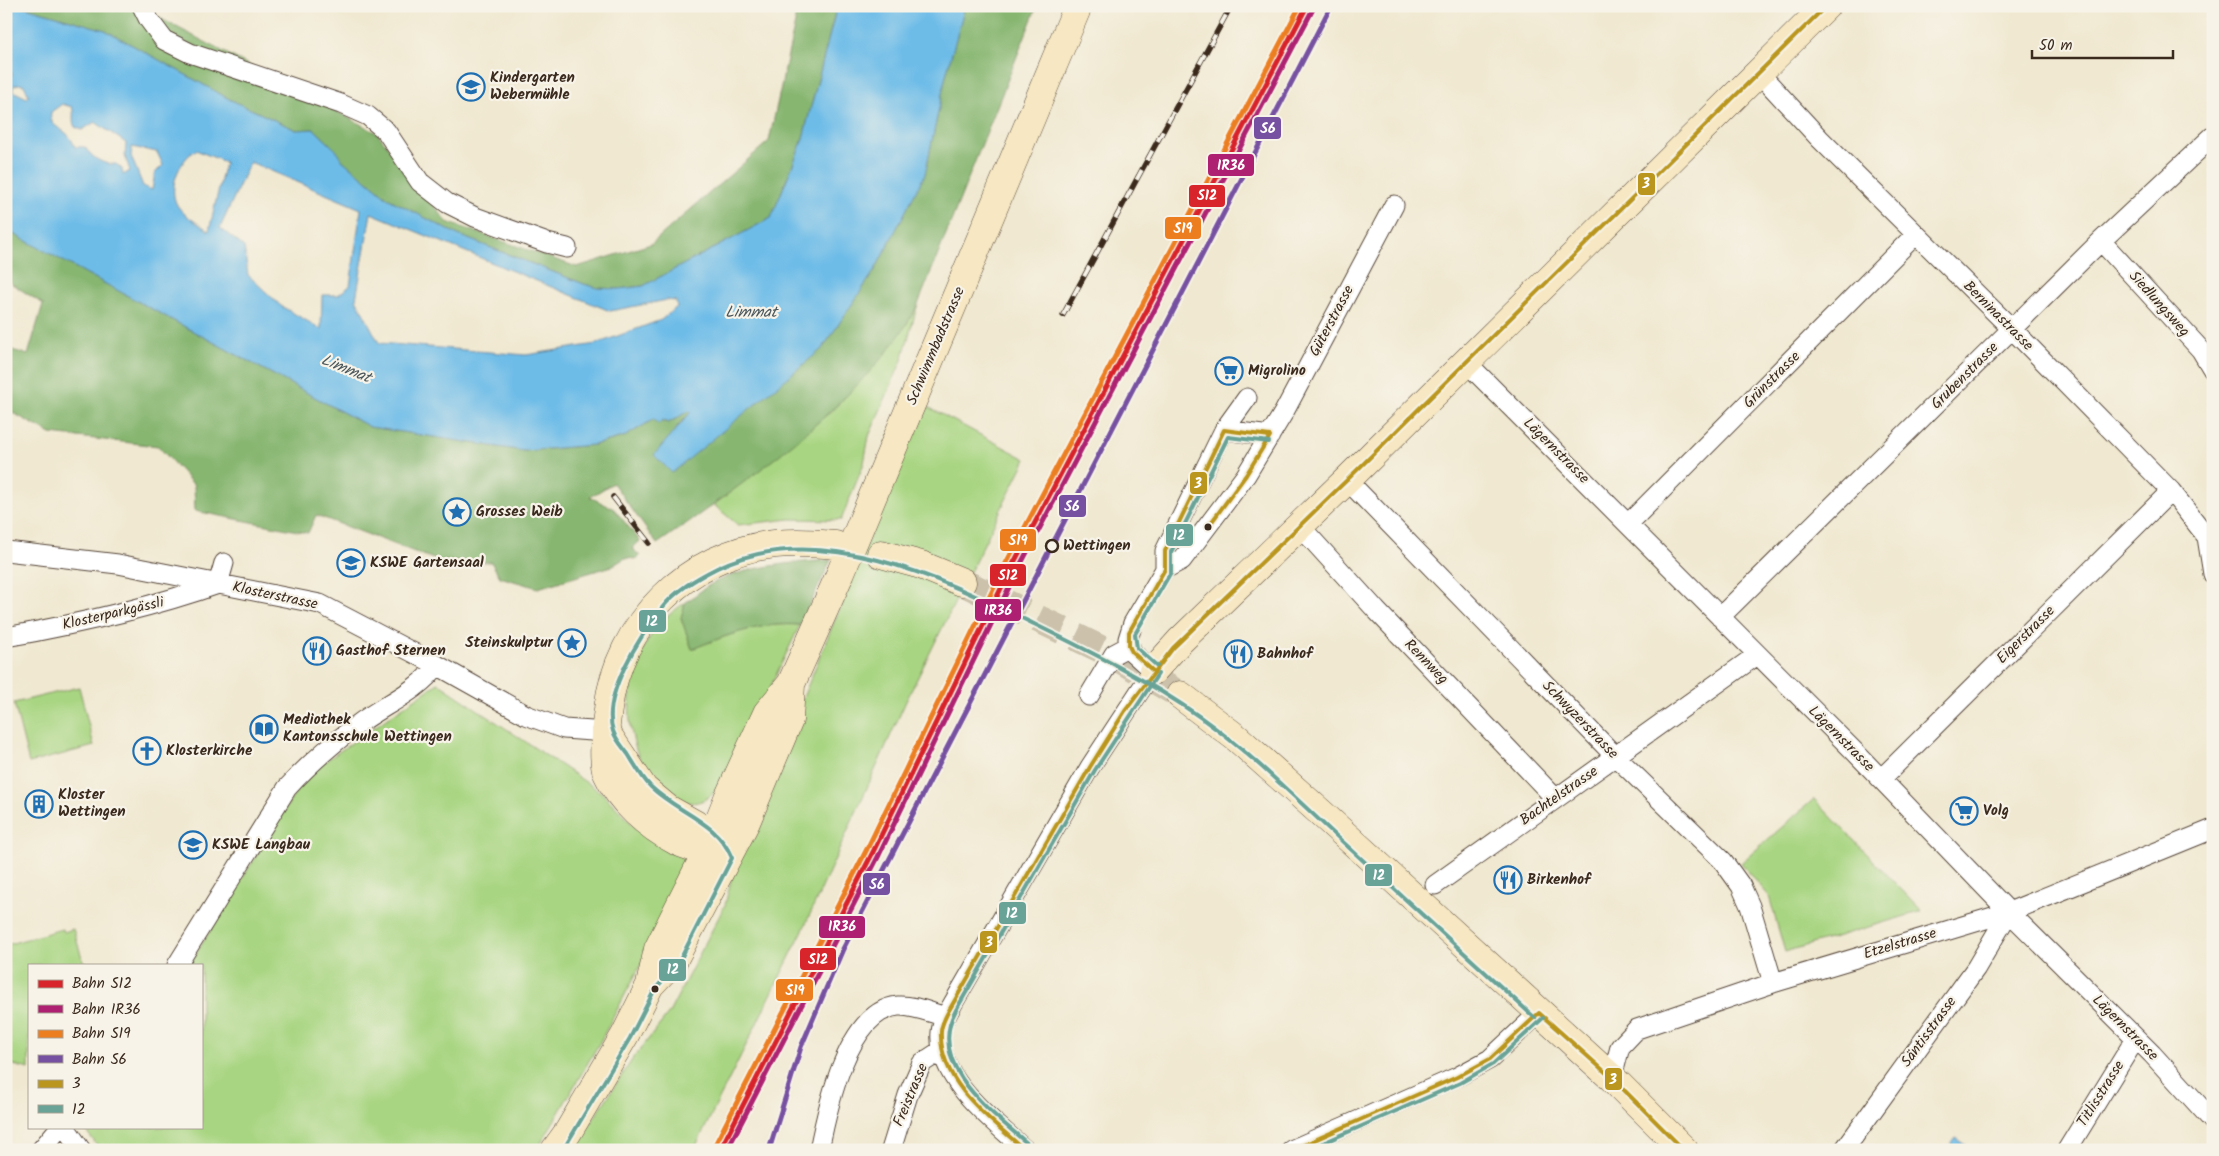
<svg xmlns="http://www.w3.org/2000/svg" width="2219" height="1156" viewBox="0 0 2219 1156" font-family="Kalam,sans-serif">
<rect width="100%" height="100%" fill="#f7f3e8"/>
<filter id="ink" filterUnits="userSpaceOnUse"><feTurbulence type="fractalNoise" baseFrequency=".02" numOctaves="2"/><feDisplacementMap in="SourceGraphic" scale="10" xChannelSelector="R" yChannelSelector="G"/><feConvolveMatrix kernelMatrix="1 2 1 2 8 2 1 2 1" color-interpolation-filters="sRGB"/></filter>
<filter id="wash" filterUnits="userSpaceOnUse"><feTurbulence type="fractalNoise" baseFrequency=".0096" numOctaves="4" result="noise"/><feDisplacementMap in="SourceGraphic" scale="20" xChannelSelector="R" yChannelSelector="G"/><feGaussianBlur stdDeviation="1.12" result="paint"/><feColorMatrix in="noise" values="0 0 0 0 0 0 0 0 0 0 0 0 0 0 0 0 0 1.4 0 .05"/><feComposite in="paint" operator="in"/></filter>
<g filter="url(#wash)">
<rect width="100%" height="100%" fill="#f0e8d0"/>
<path fill="#a8d581" stroke="#728050" d="M 917,307 L 902,360 L 869,436 L 864,463 L 841,520 L 790,519 L 738,525 L 714,505 L 833,410 L 891,347 Z
M 924,405 L 1026,459 L 907,699 L 802,932 L 694,1150 L 573,1150 L 632,1060 L 669,1013 L 725,905 L 736,859 Z
M 685,603 L 681,618 L 692,649 C 728,635 760,622 800,625 L 726,779 C 719,788 712,797 701,801 C 693,805 682,801 675,798 C 657,789 644,771 637,752 C 618,698 635,634 685,603 Z
M 438,683 L 602,793 L 643,835 L 695,862 L 600,1042 L 537,1150 L 101,1150 L 86,1131 L 88,1127 L 201,1127 L 201,965 L 189,965 L 307,774 Z
M 79,687 L 94,746 L 29,763 L 14,703 Z
M 1814,799 L 1922,911 L 1785,952 L 1769,896 L 1741,863 Z
M 62,929 L 64,932 L 73,929 L 83,961 L 89,965 L 29,965 L 29,1069 L 6,1063 L 6,945 Z"/>
<path fill="#86b66f" stroke="#607046" d="M 22,6 L 137,6 L 377,133 L 447,222 L 577,267 L 651,244 L 769,141 L 795,23 L 795,6 L 837,6 L 802,142 L 771,218 L 643,286 L 618,289 L 597,288 L 584,284 L 458,235 L 389,199 L 342,160 L 336,150 L 314,129 L 296,130 L 231,100 L 105,30 Z
M 965,6 L 1037,6 L 917,307 C 909,320 900,336 890,348 C 828,425 738,488 657,544 L 613,483 L 590,497 L 614,509 L 640,541 L 632,548 L 640,556 L 636,559 L 625,558 L 612,566 L 538,588 L 500,577 L 491,562 L 439,561 L 316,515 L 308,533 L 195,511 L 194,485 L 158,446 L 51,434 L 6,409 L 6,348 L 28,355 L 43,304 L 6,280 L 6,230 L 370,427 L 524,451 L 594,445 L 626,436 L 655,418 L 668,423 L 689,411 L 690,413 L 676,428 L 822,349 L 875,270 L 925,174 L 946,75 Z
M 831,560 L 800,625 C 760,622 728,635 692,649 L 681,618 L 685,603 C 694,597 703,588 713,583 C 750,565 791,563 831,560 Z"/>
<path fill="#6dbce8" stroke="#547383" fill-rule="evenodd" d="M 6,6 L 22,6 L 105,30 L 231,100 L 296,130 L 314,129 L 336,150 L 342,160 L 389,199 L 458,235 L 584,284 L 597,288 L 618,289 L 643,286 L 771,218 L 802,142 L 837,6 L 965,6 L 946,75 L 925,174 L 875,270 L 822,349 L 672,473 L 654,455 L 690,413 L 689,411 L 668,423 L 663,420 L 658,424 L 654,419 L 626,436 L 594,445 L 524,451 L 370,427 L 6,230 L 6,81 L 12,74 L 6,66 ZM 18,84 L 24,85 L 29,96 L 27,98 L 13,91 L 13,86 ZM 62,104 L 72,107 C 75,114 71,120 75,127 L 82,130 L 95,122 L 126,143 L 125,156 L 130,171 L 123,175 L 122,169 L 116,164 C 104,166 91,157 85,147 L 75,147 C 73,142 70,137 66,133 C 57,126 49,125 51,112 ZM 132,147 L 157,152 L 163,165 L 155,173 L 152,190 L 143,186 L 131,156 ZM 196,150 L 225,162 L 209,231 C 200,224 187,218 180,209 C 165,193 179,159 196,150 ZM 250,162 L 361,209 L 350,286 L 338,295 L 322,295 L 321,329 L 281,306 L 248,275 L 244,247 L 220,228 ZM 371,213 L 610,311 L 667,300 L 676,301 L 677,307 L 661,320 L 596,344 L 526,355 L 379,343 L 356,299 Z
M 1956,1138 L 1966,1145 L 1962,1150 L 1947,1150 Z"/>
</g>
<g filter="url(#ink)">
<g fill="none" stroke-linecap="round" stroke-linejoin="round">
<path stroke="#ccc2ac" stroke-width="28" stroke-dasharray="28 14" stroke-linecap="butt" d="M 962,582 L 1111,654 L 1180,695"/>
<g stroke="#564639" stroke-width="21">
<path id="street" d="M 142,6 L 149,20 L 164,40 L 190,53 L 341,104 L 368,116 L 386,131 L 420,182 L 447,203 L 475,217 L 547,243 L 567,248
M 1759,73 L 1820,139 L 2012,329 L 2171,491 L 2207,537 L 2213,574
M 2101,241 L 2201,350 L 2213,370
M 1465,361 L 1855,752 L 2009,912 L 2152,1054 L 2213,1121
M 1224,430 L 1247,398
M 1347,480 L 1616,757 L 1723,861 L 1741,886 L 1750,906 L 1773,983
M 1628,524 L 1916,234
M 1299,525 L 1376,610 L 1555,798
M 6,551 L 118,564 L 320,604 L 437,665 L 526,715 L 564,729 L 606,732
M 1165,569 L 1182,560 L 1246,475 L 1284,412 L 1394,205
M 1720,617 L 2101,241 L 2213,136
M 6,637 C 78,624 150,608 218,584 L 224,563
M 1089,696 L 1114,654 L 1129,646
M 1881,779 L 2171,491
M 1435,885 L 1757,655
M 177,965 L 287,788 C 308,765 332,744 357,725 C 383,705 418,692 437,665
M 1612,1078 L 1620,1047 L 1637,1029 L 1773,983 L 2009,912 L 2213,829
M 65,1127 L 81,1150
M 41,1150 L 60,1127
M 819,1150 C 827,1110 847,1011 898,1006 C 914,1005 931,1013 946,1017
M 891,1150 L 908,1095 L 922,1063 L 942,1050
M 1025,1150 C 994,1121 937,1080 941,1032 C 942,1021 950,1009 955,1000 L 1090,767 L 1153,671 L 1132,652 L 1128,639 L 1133,623 L 1165,569 L 1165,551 L 1224,430 L 1270,436
M 1291,1150 L 1457,1077 L 1490,1059 L 1539,1013
M 1844,1150 L 1976,968 L 2009,912
M 2067,1150 L 2136,1038"/>
</g>
<g stroke="#564639" stroke-width="29">
<path id="secondary" d="M 881,554 L 921,565 L 962,582
M 1153,671 L 1180,641 L 1347,480 L 1826,6
M 1180,695 L 1238,739 L 1321,813 L 1612,1078 L 1684,1150
M 606,732 L 644,789 L 668,809 L 700,827 L 722,852
M 726,857 C 710,852 691,848 676,841 C 648,826 620,802 607,773 C 601,761 606,723 608,709 C 618,624 688,553 775,544 C 795,542 815,543 835,545
M 651,984 L 673,961 L 746,822 L 789,720 L 791,684
M 555,1150 L 568,1132 L 625,1035 L 650,985 L 658,949 L 707,851 L 728,798 L 767,713 L 791,684 L 841,572 L 1078,6"/>
</g>
<use href="#street" stroke="#fff" stroke-width="19"/>
<use href="#secondary" stroke="#f7e8c3" stroke-width="28"/>
<g stroke="#3b2a1e" stroke-width="5.5">
<path id="rail" d="M 1063,315 L 1231,6
M 613,497 L 649,543"/>
</g>
<use href="#rail" stroke="#f7f3e8" stroke-width="4" stroke-dasharray="11" stroke-linecap="butt"/>
<g stroke="#f7f3e8" stroke-width="8">
<path id="bus-1" d="M 1153,671 L 1132,652 L 1129,646 L 1129,632 L 1165,569 L 1165,551 L 1224,430 L 1270,436 L 1246,475 L 1208,527
M 1539,1013 L 1612,1078 L 1684,1150
M 1025,1150 C 991,1120 938,1082 941,1031 C 942,1020 950,1009 955,1000 L 1090,767 L 1125,711 L 1173,648 L 1347,480 L 1826,6
M 1292,1150 L 1457,1077 L 1490,1059 L 1539,1013"/>
</g>
<g stroke="#f7f3e8" stroke-width="8">
<path id="bus-2" d="M 1157,666 L 1137,648 L 1135,634 L 1171,572 L 1171,552 L 1228,437 L 1269,442
M 1029,1145 C 993,1113 925,1065 956,1010 L 1095,770 L 1158,674
M 563,1150 L 630,1038 L 655,989 L 678,964 L 732,858 C 717,821 678,813 651,787 C 642,778 635,765 628,754 C 623,747 616,740 613,731 C 601,695 641,635 662,608 C 676,590 697,578 717,568 C 819,518 942,579 1034,624 C 1091,652 1148,680 1200,717 C 1252,754 1297,800 1344,843 C 1407,901 1471,959 1535,1018
M 1307,1150 L 1460,1083 L 1493,1064 L 1543,1018"/>
</g>
<use href="#bus-1" stroke="#ba961f" stroke-width="4"/>
<use href="#bus-2" stroke="#69a397" stroke-width="4"/>
<g stroke="#f7f3e8" stroke-width="9">
<path id="rail-1" d="M 720,1150 L 873,852 L 1009,572 L 1307,6"/>
</g>
<g stroke="#f7f3e8" stroke-width="9">
<path id="rail-2" d="M 727,1150 L 879,855 L 1015,575 L 1313,9"/>
</g>
<g stroke="#f7f3e8" stroke-width="9">
<path id="rail-3" d="M 714,1147 L 867,849 L 1003,569 L 1300,6"/>
</g>
<g stroke="#f7f3e8" stroke-width="9">
<path id="rail-4" d="M 769,1150 L 801,1047 L 843,949 L 1331,6"/>
</g>
<use href="#rail-1" stroke="#d8242b" stroke-width="5"/>
<use href="#rail-2" stroke="#ae2071" stroke-width="5"/>
<use href="#rail-3" stroke="#ec7e20" stroke-width="5"/>
<use href="#rail-4" stroke="#7751a1" stroke-width="5"/>
</g>
</g>
<defs>
<g id="school-ring" transform="scale(1.4375)"><circle r="9.5" fill="#f7f3e8" stroke="#1f6fb2" stroke-width="1.5"/><path d="M0-5L7-2L0 1L-7-2ZM-4 1L0 2.5L4 1V4Q0 6-4 4Z" fill="#1f6fb2"/></g>
<g id="supermarket-ring" transform="scale(1.4375)"><circle r="9.5" fill="#f7f3e8" stroke="#1f6fb2" stroke-width="1.5"/><path d="M-6-5.5h2.5l.6 2H6L4.5 2H-2.5L-4.4-4H-6ZM-1.5 3.2a1.3 1.3 0 1 0 .1 0ZM3 3.2a1.3 1.3 0 1 0 .1 0Z" fill="#1f6fb2"/></g>
<g id="sight-ring" transform="scale(1.4375)"><circle r="9.5" fill="#f7f3e8" stroke="#1f6fb2" stroke-width="1.5"/><path d="M0-6L1.8-2.2L6-1.7L2.9 1.2L3.7 5.4L0 3.3L-3.7 5.4L-2.9 1.2L-6-1.7L-1.8-2.2Z" fill="#1f6fb2"/></g>
<g id="restaurant-ring" transform="scale(1.4375)"><circle r="9.5" fill="#f7f3e8" stroke="#1f6fb2" stroke-width="1.5"/><path d="M-5-6h1v4h1v-4h1v4h1v-4h1v5L-1.5 .5V6h-2V.5L-5-1ZM5-6V6H3V1.5H1.5Q1.5-4 5-6Z" fill="#1f6fb2"/></g>
<g id="library-ring" transform="scale(1.4375)"><circle r="9.5" fill="#f7f3e8" stroke="#1f6fb2" stroke-width="1.5"/><path d="M-6-4Q-3-5.5-.7-3.5V5Q-3 3-6 4ZM6-4Q3-5.5 .7-3.5V5Q3 3 6 4Z" fill="#1f6fb2"/></g>
<g id="church-ring" transform="scale(1.4375)"><circle r="9.5" fill="#f7f3e8" stroke="#1f6fb2" stroke-width="1.5"/><path d="M-1.2-6h2.4v3.5h3.3v2.4h-3.3V6h-2.4V-.1h-3.3v-2.4h3.3Z" fill="#1f6fb2"/></g>
<g id="building-ring" transform="scale(1.4375)"><circle r="9.5" fill="#f7f3e8" stroke="#1f6fb2" stroke-width="1.5"/><path d="M-4-6H4V6H1V3H-1V6H-4ZM-2.5-4.3h1.7v1.8h-1.7ZM.8-4.3h1.7v1.8H.8ZM-2.5-1h1.7V.8h-1.7ZM.8-1h1.7V.8H.8Z" fill="#1f6fb2"/></g>
</defs>
<g fill-rule="evenodd">
<use href="#school-ring" x="471" y="87"/>
<use href="#supermarket-ring" x="1229" y="371"/>
<use href="#sight-ring" x="457" y="512"/>
<use href="#school-ring" x="351" y="563"/>
<use href="#sight-ring" x="572" y="643"/>
<use href="#restaurant-ring" x="317" y="651"/>
<use href="#restaurant-ring" x="1238" y="654"/>
<use href="#library-ring" x="264" y="729"/>
<use href="#church-ring" x="147" y="751"/>
<use href="#building-ring" x="39" y="804"/>
<use href="#supermarket-ring" x="1964" y="811"/>
<use href="#school-ring" x="193" y="845"/>
<use href="#restaurant-ring" x="1508" y="880"/>
</g>
<g fill="#3b2a1e" stroke="#f7f3e8" stroke-width="2">
<circle cx="1208" cy="527" r="4.5"/>
<circle cx="655" cy="989" r="4.5"/>
</g>
<circle fill="#f7f3e8" stroke="#3b2a1e" stroke-width="2.5" cx="1052" cy="546" r="6"/>
<g text-anchor="middle" dominant-baseline="central" stroke-width="4.5" stroke-linejoin="round" paint-order="stroke">
<g font-size="15" font-weight="bold" fill="#3b2a1e" stroke="#f7f3e8" text-anchor="start">
<text x="490" y="78">Kindergarten<tspan x="490" dy="17">Webermühle</tspan></text>
<text x="1248" y="371">Migrolino</text>
<text x="476" y="512">Grosses Weib</text>
<text x="370" y="563">KSWE Gartensaal</text>
<text x="553" y="643" text-anchor="end">Steinskulptur</text>
<text x="336" y="651">Gasthof Sternen</text>
<text x="1257" y="654">Bahnhof</text>
<text x="283" y="720">Mediothek<tspan x="283" dy="17">Kantonsschule Wettingen</tspan></text>
<text x="166" y="751">Klosterkirche</text>
<text x="58" y="795">Kloster<tspan x="58" dy="17">Wettingen</tspan></text>
<text x="1983" y="811">Volg</text>
<text x="212" y="845">KSWE Langbau</text>
<text x="1527" y="880">Birkenhof</text>
</g>
<g font-size="15" fill="#3b2a1e" stroke="#f7f3e8">
<text transform="translate(2159 304) rotate(48)">Siedlungsweg</text>
<text transform="translate(1998 316) rotate(45)">Berninastrasse</text>
<text transform="translate(1332 321) rotate(-62)">Güterstrasse</text>
<text transform="translate(936 346) rotate(-67)">Schwimmbadstrasse</text>
<text transform="translate(1965 376) rotate(-45)">Grubenstrasse</text>
<text transform="translate(1772 380) rotate(-45)">Grünstrasse</text>
<text transform="translate(1556 451) rotate(45)">Lägernstrasse</text>
<text transform="translate(275 596) rotate(12)">Klosterstrasse</text>
<text transform="translate(113 614) rotate(-13)">Klosterparkgässli</text>
<text transform="translate(2026 635) rotate(-45)">Eigerstrasse</text>
<text transform="translate(1426 662) rotate(46)">Rennweg</text>
<text transform="translate(1580 720) rotate(46)">Schwyzerstrasse</text>
<text transform="translate(1841 739) rotate(45)">Lägernstrasse</text>
<text transform="translate(1559 796) rotate(-35)">Bachtelstrasse</text>
<text transform="translate(1900 944) rotate(-17)">Etzelstrasse</text>
<text transform="translate(2125 1028) rotate(45)">Lägernstrasse</text>
<text transform="translate(1929 1032) rotate(-54)">Säntisstrasse</text>
<text transform="translate(2101 1094) rotate(-58)">Titlisstrasse</text>
<text transform="translate(911 1095) rotate(-67)">Freistrasse</text>
</g>
<g font-size="15" font-weight="bold" fill="#3b2a1e" stroke="#f7f3e8" text-anchor="start">
<text x="1063" y="546">Wettingen</text>
</g>
<g font-size="16" font-style="italic" fill="#4a565b" stroke="#f7f3e8">
<text x="751" y="312">Limmat</text>
<text transform="translate(346 369) rotate(22)">Limmat</text>
</g>
</g>
<g stroke="#f7f3e8" stroke-width="2">
<rect x="1253" y="116" width="29" height="24" rx="5" fill="#7751a1"/>
<rect x="1207" y="153" width="48" height="24" rx="5" fill="#ae2071"/>
<rect x="1637" y="172" width="19" height="24" rx="5" fill="#ba961f"/>
<rect x="1188" y="184" width="38" height="24" rx="5" fill="#d8242b"/>
<rect x="1164" y="216" width="38" height="24" rx="5" fill="#ec7e20"/>
<rect x="1189" y="471" width="19" height="24" rx="5" fill="#ba961f"/>
<rect x="1058" y="494" width="29" height="24" rx="5" fill="#7751a1"/>
<rect x="1165" y="523" width="29" height="24" rx="5" fill="#69a397"/>
<rect x="999" y="528" width="38" height="24" rx="5" fill="#ec7e20"/>
<rect x="989" y="563" width="38" height="24" rx="5" fill="#d8242b"/>
<rect x="974" y="598" width="48" height="24" rx="5" fill="#ae2071"/>
<rect x="638" y="609" width="29" height="24" rx="5" fill="#69a397"/>
<rect x="1364" y="863" width="29" height="24" rx="5" fill="#69a397"/>
<rect x="862" y="872" width="29" height="24" rx="5" fill="#7751a1"/>
<rect x="998" y="901" width="29" height="24" rx="5" fill="#69a397"/>
<rect x="818" y="915" width="48" height="24" rx="5" fill="#ae2071"/>
<rect x="979" y="930" width="19" height="24" rx="5" fill="#ba961f"/>
<rect x="799" y="947" width="38" height="24" rx="5" fill="#d8242b"/>
<rect x="658" y="958" width="29" height="24" rx="5" fill="#69a397"/>
<rect x="775" y="978" width="39" height="24" rx="5" fill="#ec7e20"/>
<rect x="1604" y="1067" width="19" height="24" rx="5" fill="#ba961f"/>
</g>
<g font-size="14" text-anchor="middle" font-weight="bold" fill="#fff">
<text x="1268" y="133">S6</text>
<text x="1231" y="170">IR36</text>
<text x="1646" y="188">3</text>
<text x="1207" y="200">S12</text>
<text x="1183" y="233">S19</text>
<text x="1198" y="488">3</text>
<text x="1072" y="511">S6</text>
<text x="1179" y="540">12</text>
<text x="1018" y="545">S19</text>
<text x="1008" y="580">S12</text>
<text x="998" y="615">IR36</text>
<text x="652" y="626">12</text>
<text x="1379" y="880">12</text>
<text x="877" y="889">S6</text>
<text x="1012" y="918">12</text>
<text x="842" y="931">IR36</text>
<text x="989" y="947">3</text>
<text x="818" y="964">S12</text>
<text x="673" y="974">12</text>
<text x="795" y="995">S19</text>
<text x="1613" y="1084">3</text>
</g>
<rect width="2219" height="1156" fill="none" stroke="#f7f3e8" stroke-width="25"/>
<rect x="28" y="964" width="175" height="165" fill="#f7f3e8" stroke="#aca397"/>
<rect x="38" y="980" width="25" height="8" fill="#d8242b" stroke="#aca397"/>
<text x="72" y="988" font-size="15" fill="#3b2a1e">Bahn S12</text>
<rect x="38" y="1005" width="25" height="8" fill="#ae2071" stroke="#aca397"/>
<text x="72" y="1014" font-size="15" fill="#3b2a1e">Bahn IR36</text>
<rect x="38" y="1030" width="25" height="8" fill="#ec7e20" stroke="#aca397"/>
<text x="72" y="1038" font-size="15" fill="#3b2a1e">Bahn S19</text>
<rect x="38" y="1055" width="25" height="8" fill="#7751a1" stroke="#aca397"/>
<text x="72" y="1064" font-size="15" fill="#3b2a1e">Bahn S6</text>
<rect x="38" y="1080" width="25" height="8" fill="#ba961f" stroke="#aca397"/>
<text x="72" y="1088" font-size="15" fill="#3b2a1e">3</text>
<rect x="38" y="1105" width="25" height="8" fill="#69a397" stroke="#aca397"/>
<text x="72" y="1114" font-size="15" fill="#3b2a1e">12</text>
<path d="M2032 50v8h141v-8" fill="none" stroke="#3b2a1e" stroke-width="2.5"/>
<text x="2039" y="50" font-size="15" fill="#3b2a1e" stroke="#f7f3e8" stroke-width="4" paint-order="stroke">50 m</text>
</svg>
